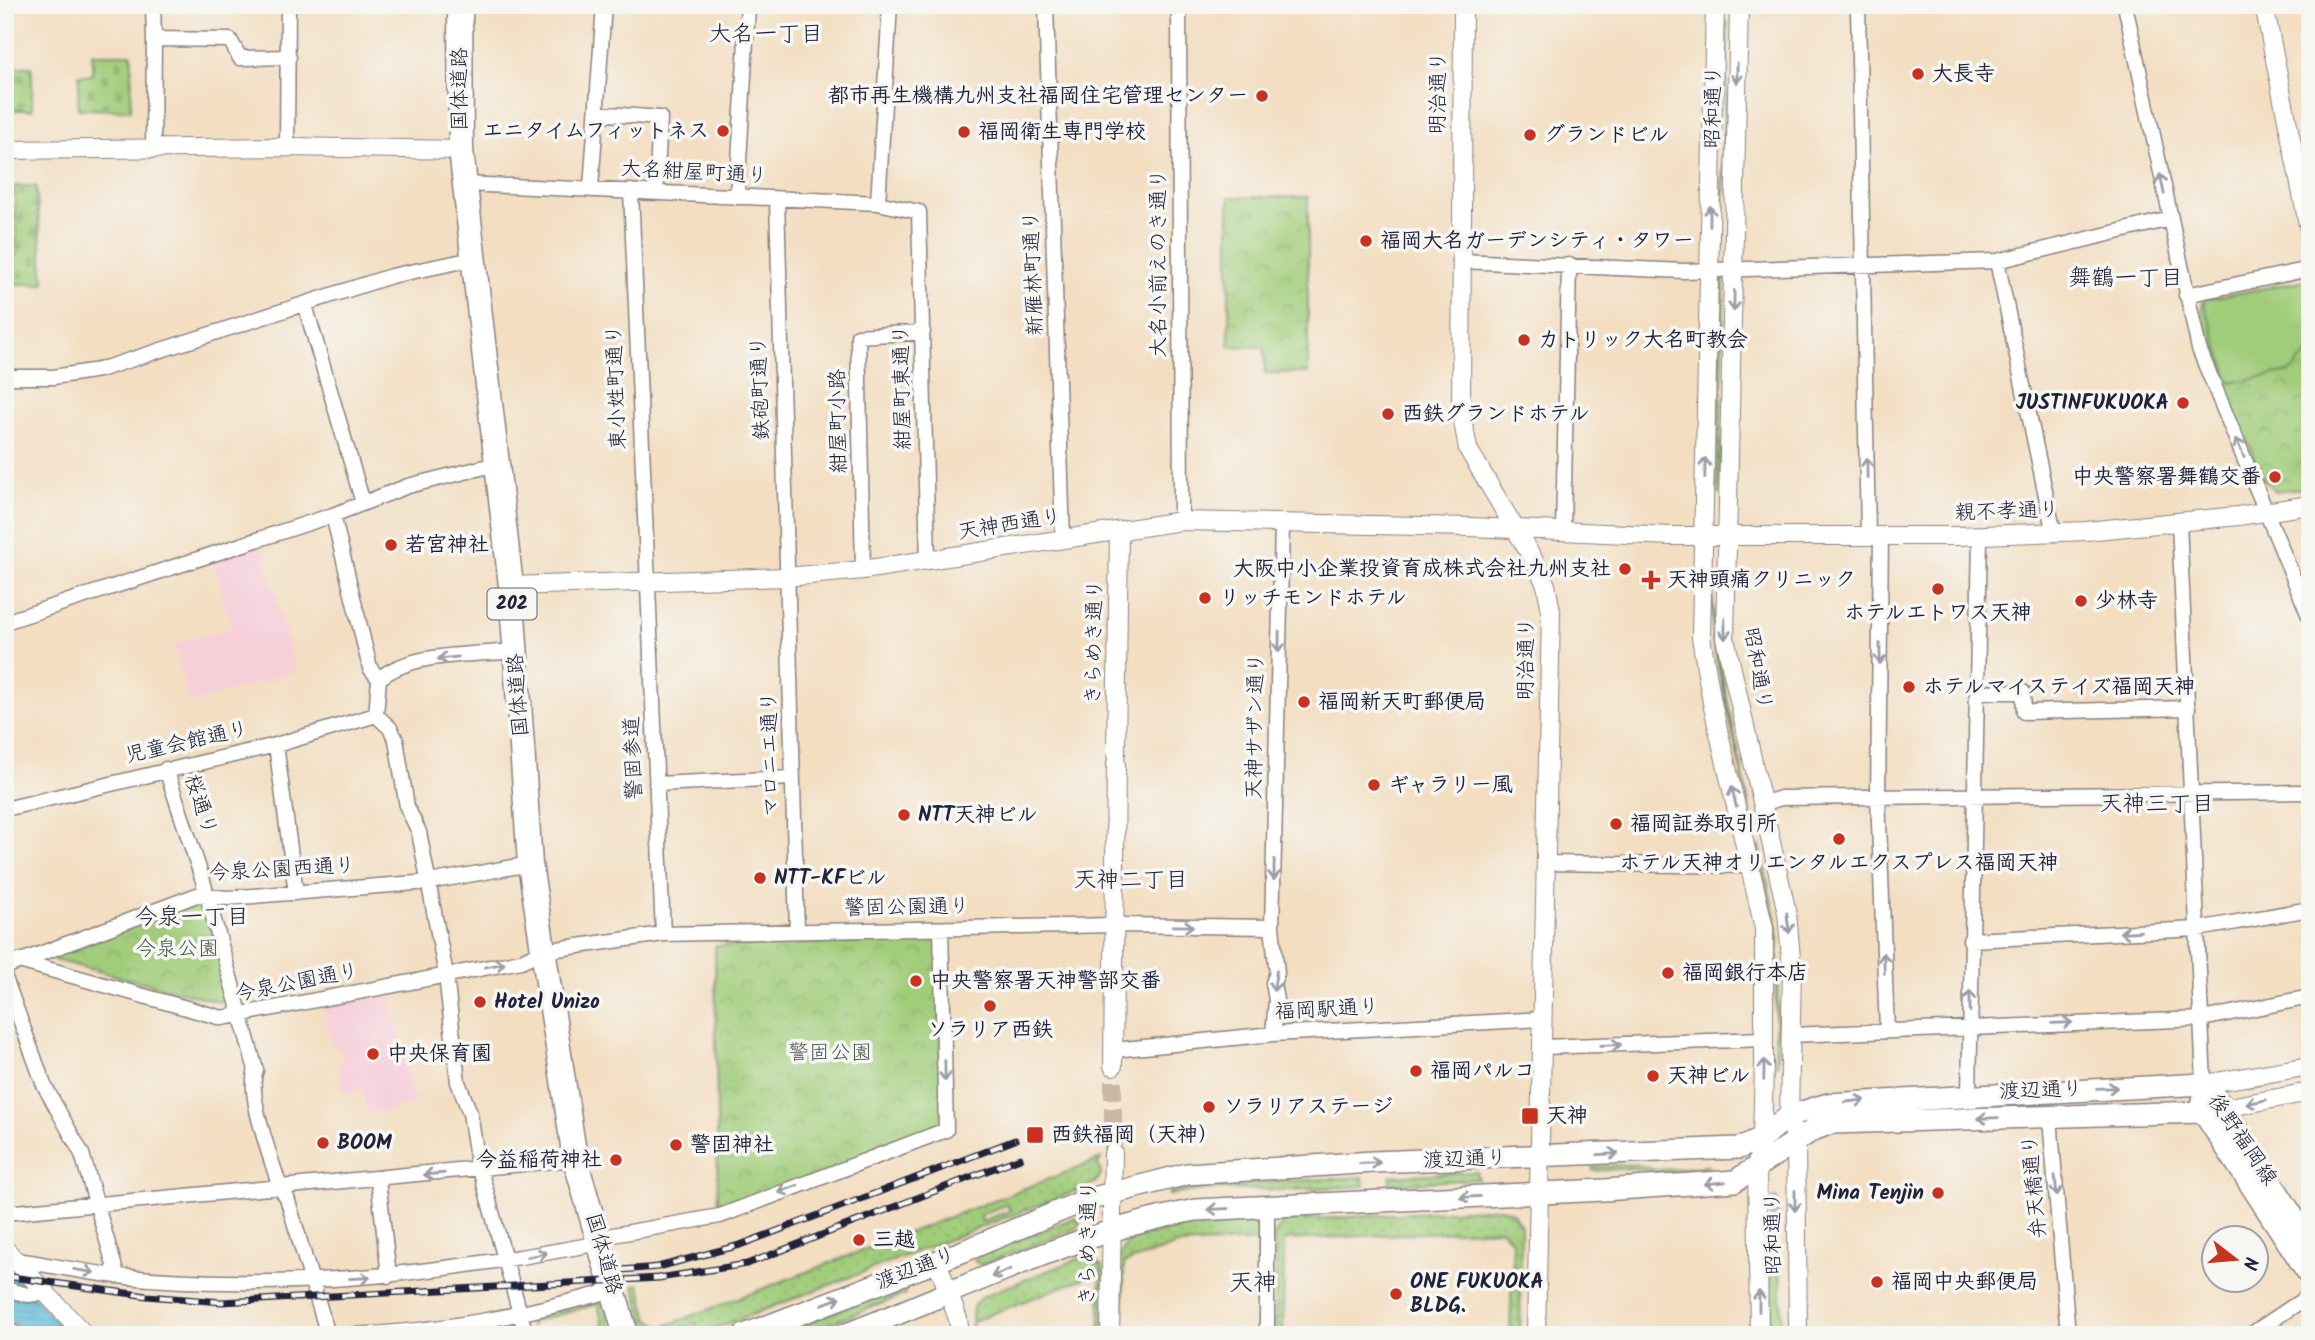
<svg xmlns="http://www.w3.org/2000/svg" width="2315" height="1340" viewBox="0 0 2315 1340" font-family="Kalam,'Klee One',sans-serif">
<defs>
<pattern id="grass-dots" width="8" height="8" patternUnits="userSpaceOnUse" patternTransform="scale(1.75)"><rect width="8" height="8" fill="#a1cd7a"/><path d="M2 2h.1M6 6h.1" fill="none" stroke="#8ab06a" stroke-width="1.8" stroke-linecap="round"/></pattern>
<pattern id="cemetery-stones" width="16" height="16" patternUnits="userSpaceOnUse" patternTransform="scale(1.75)"><rect width="16" height="16" fill="#a1cd7a"/><path d="M2 7V4a2 2 0 0 1 4 0v3zM10 15v-3a2 2 0 0 1 4 0v3z" fill="#8ab06a"/></pattern>
<pattern id="park-crowns" width="20" height="18" patternUnits="userSpaceOnUse" patternTransform="scale(1.75)"><rect width="20" height="18" fill="#a1cd7a"/><path d="M2 6a3 3 0 1 1 6 0M12 15a3 3 0 1 1 6 0" fill="none" stroke="#8ab06a"/></pattern>
<pattern id="water-rules" width="6" height="5" patternUnits="userSpaceOnUse" patternTransform="scale(1.75)"><rect width="6" height="5" fill="#5abbd9"/><path d="M0 2.5h6" fill="none" stroke="#4ea0bb"/></pattern>
</defs>
<rect width="100%" height="100%" fill="#f6f6f2"/>
<filter id="ink" filterUnits="userSpaceOnUse"><feTurbulence type="fractalNoise" baseFrequency=".0143" numOctaves="2"/><feDisplacementMap in="SourceGraphic" scale="14" xChannelSelector="R" yChannelSelector="G"/><feConvolveMatrix kernelMatrix="1 2 1 2 8 2 1 2 1" color-interpolation-filters="sRGB"/></filter>
<filter id="wash" filterUnits="userSpaceOnUse"><feTurbulence type="fractalNoise" baseFrequency=".00686" numOctaves="4" result="noise"/><feDisplacementMap in="SourceGraphic" scale="28" xChannelSelector="R" yChannelSelector="G"/><feGaussianBlur stdDeviation="1.57" result="paint"/><feColorMatrix in="noise" values="0 0 0 0 0 0 0 0 0 0 0 0 0 0 0 0 0 1.4 0 .05"/><feComposite in="paint" operator="in"/></filter>
<g filter="url(#wash)">
<rect width="100%" height="100%" fill="#f3dec1"/>
<path fill="#f6cfd9" d="M 262,544 L 296,671 L 190,704 L 174,643 L 232,628 L 212,558 Z
M 390,991 L 415,1104 L 368,1115 L 362,1089 L 344,1093 L 337,1062 L 343,1061 L 339,1046 L 332,1047 L 323,1006 Z"/>
<path fill="url(#grass-dots)" stroke="#62785a" stroke-width="2" fill-rule="evenodd" d="M 1725,22 L 1728,22 L 1723,250 L 1721,251 Z
M 1720,280 L 1724,280 L 1720,493 L 1716,493 Z
M 1712,586 L 1715,639 L 1755,835 L 1712,639 Z
M 1760,846 L 1778,931 L 1778,1064 L 1775,1065 L 1776,932 L 1757,847 Z
M 2310,1076 L 2310,1080 L 2250,1091 L 2250,1087 Z
M 1101,1159 L 1098,1163 L 1101,1175 L 1094,1184 L 698,1335 L 680,1335 L 697,1329 L 696,1323 L 673,1331 L 674,1335 L 648,1335 L 647,1331 L 634,1286 L 639,1284 L 649,1319 L 663,1327 ZM 1007,1204 L 1010,1211 L 982,1221 L 980,1215 Z
M 1634,1164 L 1656,1170 L 1708,1166 L 1708,1171 L 1657,1174 L 1633,1168 L 1593,1171 L 1593,1167 Z
M 1477,1172 L 1478,1179 L 1390,1184 L 1390,1176 Z
M 1363,1177 L 1364,1186 L 1287,1190 L 1208,1189 L 1169,1195 L 1169,1192 L 1199,1186 Z
M 1776,1198 L 1778,1202 L 1778,1235 L 1771,1235 L 1772,1199 Z
M 1500,1208 L 1512,1212 L 1521,1226 L 1520,1335 L 1510,1335 L 1513,1242 L 1501,1229 L 1284,1240 L 1283,1335 L 1275,1335 L 1276,1261 L 1273,1238 L 1283,1221 Z
M 1074,1218 L 1080,1222 L 1077,1228 L 981,1265 L 974,1261 L 978,1255 Z
M 1245,1221 L 1260,1229 L 1262,1335 L 1258,1335 L 1259,1241 L 1177,1245 L 1124,1263 L 1123,1335 L 1117,1335 L 1117,1261 L 1128,1240 L 1200,1222 Z
M 1780,1256 L 1782,1335 L 1771,1335 L 1770,1258 Z
M 1083,1257 L 1101,1265 L 1104,1272 L 1104,1335 L 1100,1335 L 1100,1272 L 973,1321 L 971,1335 L 973,1307 L 981,1297 Z
M 905,1285 L 906,1294 C 870,1307 811,1335 774,1335 Z
M 599,1301 L 606,1309 L 613,1335 L 605,1335 L 598,1304 L 533,1322 L 530,1328 L 530,1318 Z"/>
<path fill="url(#cemetery-stones)" stroke="#62785a" stroke-width="2" d="M 92,54 L 132,54 L 131,110 L 78,109 L 79,75 L 92,75 Z
M 10,67 L 32,67 L 32,110 L 9,110 Z
M 14,186 L 36,186 L 44,284 L 5,284 L 5,257 L 17,256 Z"/>
<path fill="url(#park-crowns)" stroke="#62785a" stroke-width="2" d="M 1229,197 L 1308,197 L 1308,373 L 1265,373 L 1264,347 L 1229,346 Z
M 2306,280 L 2310,284 L 2310,487 L 2275,491 L 2264,480 C 2251,448 2193,326 2203,300 Z
M 198,902 L 205,905 L 229,993 L 221,1002 L 54,960 L 55,955 Z
M 938,940 L 943,1129 L 718,1211 L 715,946 Z"/>
<path fill="#a1cd7a" stroke="#62785a" stroke-width="2" d="M 2306,280 L 2310,284 L 2310,352 L 2290,372 L 2230,383 L 2203,300 Z"/>
<path fill="url(#water-rules)" stroke="#3e6e8a" stroke-width="2" d="M 5,1266 L 69,1335 L 26,1335 L 5,1316 Z"/>
</g>
<g filter="url(#ink)">
<g fill="none" stroke-linecap="round" stroke-linejoin="round">
<path stroke="#c9b8a6" stroke-width="18" stroke-dasharray="18 9" stroke-linecap="butt" d="M 1113,1153 L 1113,1066"/>
<g stroke="#8a807e" stroke-width="17">
<path id="minor" d="M 153,5 L 154,39
M 1046,5 L 1063,540
M 1179,5 L 1181,521
M 1858,5 L 1868,537
M 2125,5 L 2199,349 L 2310,618
M 596,113 L 660,118 L 656,192
M 287,147 L 288,5
M 153,150 L 154,39 L 230,40 L 240,58 L 289,57
M 465,184 L 878,203 L 919,212 L 928,561
M 591,188 L 604,5
M 631,191 L 663,934
M 737,197 L 748,5
M 777,199 L 797,931
M 878,203 L 890,5
M 1460,261 L 1684,271 L 1997,261 L 2170,219
M 1997,261 L 2054,534
M 2186,295 L 2310,269
M 305,305 L 363,503
M 5,377 L 53,377 L 99,370 L 391,276 L 473,259
M 333,515 L 370,668 L 379,679
M 2179,522 L 2204,1084
M 1563,530 L 1569,265
M 1881,537 L 1878,796 L 1887,1031
M 863,570 L 858,336 L 923,332
M 5,622 L 333,515 L 408,486 L 497,464
M 379,679 C 410,652 475,655 516,651
M 1977,692 L 2023,692 L 2024,712 L 2188,708
M 376,715 L 390,728 L 396,740 L 407,807 L 419,832 L 446,975 L 458,1082 L 470,1113 L 477,1158 L 526,1335
M 376,715 L 379,679
M 276,745 L 296,893
M 166,769 L 203,881 L 256,1070 C 246,1094 272,1160 280,1188 L 287,1198 L 328,1335
M 656,784 L 791,778
M 1762,804 L 1781,798 L 2310,792
M 5,809 L 276,745 L 376,715
M 1546,863 L 1749,866
M 1970,940 L 2198,929 L 2310,909
M 19,961 L 222,1018 L 521,961 L 543,951 L 663,934 L 1115,925 L 1272,927
M 5,967 L 197,895 L 228,898 L 429,882 L 530,864
M 5,978 L 44,1085 L 82,1154 L 117,1275
M 1273,1034 L 1276,1000 L 1273,983 L 1277,973 L 1272,927 L 1282,525
M 1790,1035 L 2202,1019 L 2310,997
M 1543,1047 L 1764,1039
M 1114,1050 L 1273,1034 L 1543,1019
M 1969,1094 L 1980,536
M 2050,1118 L 2068,1335
M 378,1179 L 389,1276
M 5,1213 L 575,1159
M 17,1260 C 50,1265 84,1272 117,1276 C 280,1293 441,1273 600,1243 L 613,1235 L 720,1216 L 946,1130 L 941,929
M 5,1289 L 28,1295 L 43,1293
M 5,1325 L 15,1335
M 349,1335 C 442,1332 524,1315 614,1290
M 1267,1335 L 1267,1208
M 2250,1335 L 2310,1295"/>
</g>
<g stroke="#8a807e" stroke-width="20">
<path id="tertiary" d="M 1463,5 L 1461,410 L 1468,449 L 1536,564 L 1546,585 L 1551,611 L 1536,1335
M 1715,5 L 1701,637 L 1712,703 L 1764,928 L 1764,1066 L 1762,1138 L 1757,1164 L 1759,1335
M 1739,5 L 1725,638 L 1787,913 L 1792,969 L 1789,1116 L 1796,1141 L 1798,1335
M 2264,5 L 2310,234
M 5,150 L 287,147 L 461,150
M 511,586 L 787,577 L 863,570 L 1181,521 L 1470,527 L 1671,536 L 1958,536 L 2086,531 L 2238,516 L 2310,505
M 1116,754 L 1119,531
M 1113,1066 L 1116,763
M 2204,1084 L 2310,1066
M 2213,1110 L 2310,1092
M 5,1249 L 85,1335
M 937,1261 L 958,1319 L 960,1335
M 1110,1335 L 1113,1153"/>
</g>
<g stroke="#8a807e" stroke-width="24">
<path id="secondary" d="M 2204,1084 L 2224,1108 L 2310,1243
M 2203,1100 L 2203,1112 L 2310,1276
M 744,1335 L 964,1251 L 1086,1200 L 1187,1174 L 1373,1162 L 1739,1148 L 1762,1138 L 1789,1116 L 1828,1104 L 2204,1084
M 844,1335 C 960,1291 1074,1232 1196,1210 L 1604,1190 L 1735,1181 L 1813,1130 L 1832,1123 L 2203,1112"/>
</g>
<g stroke="#8a807e" stroke-width="27">
<path id="trunk" d="M 460,5 L 461,150 L 511,586 L 530,864 L 575,1159 L 626,1335"/>
</g>
<use href="#minor" stroke="#fff" stroke-width="14"/>
<use href="#tertiary" stroke="#fff" stroke-width="18"/>
<use href="#secondary" stroke="#fff" stroke-width="21"/>
<use href="#trunk" stroke="#fff" stroke-width="24"/>
<g stroke="#22223b" stroke-width="7">
<path id="rail" d="M 621,1270 L 658,1267 L 740,1245 L 1015,1140
M 5,1276 L 147,1296 L 222,1302 L 659,1278 L 747,1264 L 1020,1158"/>
</g>
<use href="#rail" stroke="#f6f6f2" stroke-width="4.5" stroke-dasharray="13" stroke-linecap="butt"/>
</g>
<defs><path id="oneway-shaft" d="M-6 0H5M1.5-3L5.5 0L1.5 3" fill="none" stroke-width="1.6" stroke-linecap="round" stroke-linejoin="round" transform="scale(1.75)"/></defs>
<g stroke="#9c9ca7">
<use href="#oneway-shaft" transform="translate(1737 73) rotate(91)"/>
<use href="#oneway-shaft" transform="translate(2162 184) rotate(-102)"/>
<use href="#oneway-shaft" transform="translate(1710 216) rotate(-89)"/>
<use href="#oneway-shaft" transform="translate(1734 301) rotate(91)"/>
<use href="#oneway-shaft" transform="translate(2240 448) rotate(-114)"/>
<use href="#oneway-shaft" transform="translate(1705 468) rotate(-89)"/>
<use href="#oneway-shaft" transform="translate(1867 468) rotate(-91)"/>
<use href="#oneway-shaft" transform="translate(1725 629) rotate(89)"/>
<use href="#oneway-shaft" transform="translate(1279 642) rotate(91)"/>
<use href="#oneway-shaft" transform="translate(1880 654) rotate(90)"/>
<use href="#oneway-shaft" transform="translate(448 658) rotate(174)"/>
<use href="#oneway-shaft" transform="translate(1734 797) rotate(-103)"/>
<use href="#oneway-shaft" transform="translate(1274 870) rotate(91)"/>
<use href="#oneway-shaft" transform="translate(1788 923) rotate(83)"/>
<use href="#oneway-shaft" transform="translate(1183 926) rotate(1)"/>
<use href="#oneway-shaft" transform="translate(2130 932) rotate(177)"/>
<use href="#oneway-shaft" transform="translate(1884 963) rotate(-92)"/>
<use href="#oneway-shaft" transform="translate(495 965) rotate(-11)"/>
<use href="#oneway-shaft" transform="translate(1275 981) rotate(98)"/>
<use href="#oneway-shaft" transform="translate(1970 1001) rotate(-90)"/>
<use href="#oneway-shaft" transform="translate(2062 1023) rotate(-2)"/>
<use href="#oneway-shaft" transform="translate(1611 1045) rotate(-2)"/>
<use href="#oneway-shaft" transform="translate(1764 1070) rotate(-89)"/>
<use href="#oneway-shaft" transform="translate(945 1071) rotate(89)"/>
<use href="#oneway-shaft" transform="translate(2107 1088) rotate(-2)"/>
<use href="#oneway-shaft" transform="translate(1855 1101) rotate(-6)"/>
<use href="#oneway-shaft" transform="translate(2256 1102) rotate(169)"/>
<use href="#oneway-shaft" transform="translate(1988 1118) rotate(178)"/>
<use href="#oneway-shaft" transform="translate(1608 1154) rotate(-3)"/>
<use href="#oneway-shaft" transform="translate(1370 1163) rotate(-3)"/>
<use href="#oneway-shaft" transform="translate(434 1174) rotate(175)"/>
<use href="#oneway-shaft" transform="translate(1715 1183) rotate(174)"/>
<use href="#oneway-shaft" transform="translate(2056 1186) rotate(85)"/>
<use href="#oneway-shaft" transform="translate(788 1189) rotate(159)"/>
<use href="#oneway-shaft" transform="translate(1470 1197) rotate(177)"/>
<use href="#oneway-shaft" transform="translate(1795 1201) rotate(90)"/>
<use href="#oneway-shaft" transform="translate(1218 1209) rotate(178)"/>
<use href="#oneway-shaft" transform="translate(537 1255) rotate(-11)"/>
<use href="#oneway-shaft" transform="translate(84 1271) rotate(9)"/>
<use href="#oneway-shaft" transform="translate(1001 1273) rotate(158)"/>
<use href="#oneway-shaft" transform="translate(360 1278) rotate(-3)"/>
<use href="#oneway-shaft" transform="translate(831 1301) rotate(-21)"/>
<use href="#oneway-shaft" transform="translate(1759 1301) rotate(-90)"/>
</g>
</g>
<g fill="#c8321e" stroke="#f6f6f2" stroke-width="2.5">
<circle cx="1918" cy="74" r="7"/>
<circle cx="1262" cy="96" r="7"/>
<circle cx="723" cy="131" r="7"/>
<circle cx="964" cy="132" r="7"/>
<circle cx="1530" cy="135" r="7"/>
<circle cx="1366" cy="241" r="7"/>
<circle cx="1524" cy="340" r="7"/>
<circle cx="2183" cy="403" r="7"/>
<circle cx="1388" cy="414" r="7"/>
<circle cx="2275" cy="477" r="7"/>
<circle cx="391" cy="545" r="7"/>
<circle cx="1625" cy="569" r="7"/>
<path d="M1647.5 569.5h7v7h7v7h-7v7h-7v-7h-7v-7h7z"/>
<circle cx="1938" cy="589" r="7"/>
<circle cx="1205" cy="598" r="7"/>
<circle cx="2081" cy="601" r="7"/>
<circle cx="1909" cy="687" r="7"/>
<circle cx="1304" cy="702" r="7"/>
<circle cx="1374" cy="785" r="7"/>
<circle cx="904" cy="815" r="7"/>
<circle cx="1616" cy="824" r="7"/>
<circle cx="1839" cy="839" r="7"/>
<circle cx="760" cy="878" r="7"/>
<circle cx="1668" cy="973" r="7"/>
<circle cx="916" cy="981" r="7"/>
<circle cx="480" cy="1002" r="7"/>
<circle cx="990" cy="1006" r="7"/>
<circle cx="373" cy="1054" r="7"/>
<circle cx="1416" cy="1071" r="7"/>
<circle cx="1653" cy="1076" r="7"/>
<circle cx="1209" cy="1107" r="7"/>
<rect x="1521" y="1107" width="18" height="18" rx="3.5"/>
<rect x="1026" y="1126" width="18" height="18" rx="3.5"/>
<circle cx="323" cy="1143" r="7"/>
<circle cx="676" cy="1145" r="7"/>
<circle cx="616" cy="1160" r="7"/>
<circle cx="1938" cy="1193" r="7"/>
<circle cx="859" cy="1240" r="7"/>
<circle cx="1877" cy="1282" r="7"/>
<circle cx="1396" cy="1294" r="7"/>
</g>
<g text-anchor="middle" dominant-baseline="central" stroke-width="7" stroke-linejoin="round" paint-order="stroke">
<rect fill="#f6f6f2" stroke="#626272" stroke-width="2" x="487.5" y="588.5" width="49" height="31" rx="5"/>
<g font-size="19" font-weight="bold" fill="#22223b">
<text x="512" y="604">202</text>
</g>
<g font-size="21" font-weight="bold" fill="#22223b" stroke="#f6f6f2" text-anchor="start">
<text x="1932" y="74">大長寺</text>
<text x="1248" y="96" text-anchor="end">都市再生機構九州支社福岡住宅管理センター</text>
<text x="709" y="131" text-anchor="end">エニタイムフィットネス</text>
<text x="978" y="132">福岡衛生専門学校</text>
<text x="1544" y="135">グランドビル</text>
<text x="1380" y="241">福岡大名ガーデンシティ・タワー</text>
<text x="1538" y="340">カトリック大名町教会</text>
<text x="2169" y="403" text-anchor="end">JUSTINFUKUOKA</text>
<text x="1402" y="414">西鉄グランドホテル</text>
<text x="2261" y="477" text-anchor="end">中央警察署舞鶴交番</text>
<text x="405" y="545">若宮神社</text>
<text x="1611" y="569" text-anchor="end">大阪中小企業投資育成株式会社九州支社</text>
<text x="1667" y="580">天神頭痛クリニック</text>
<text x="1219" y="598">リッチモンドホテル</text>
<text x="2095" y="601">少林寺</text>
<text x="1938" y="613" text-anchor="middle">ホテルエトワス天神</text>
<text x="1923" y="687">ホテルマイステイズ福岡天神</text>
<text x="1318" y="702">福岡新天町郵便局</text>
<text x="1388" y="785">ギャラリー風</text>
<text x="918" y="815">NTT天神ビル</text>
<text x="1630" y="824">福岡証券取引所</text>
<text x="1839" y="863" text-anchor="middle">ホテル天神オリエンタルエクスプレス福岡天神</text>
<text x="774" y="878">NTT-KFビル</text>
<text x="1682" y="973">福岡銀行本店</text>
<text x="930" y="981">中央警察署天神警部交番</text>
<text x="494" y="1002">Hotel Unizo</text>
<text x="990" y="1030" text-anchor="middle">ソラリア西鉄</text>
<text x="387" y="1054">中央保育園</text>
<text x="1430" y="1071">福岡パルコ</text>
<text x="1667" y="1076">天神ビル</text>
<text x="1223" y="1107">ソラリアステージ</text>
<text x="1546" y="1116">天神</text>
<text x="1051" y="1135">西鉄福岡（天神）</text>
<text x="337" y="1143">BOOM</text>
<text x="690" y="1145">警固神社</text>
<text x="602" y="1160" text-anchor="end">今益稲荷神社</text>
<text x="1924" y="1193" text-anchor="end">Mina Tenjin</text>
<text x="873" y="1240">三越</text>
<text x="1410" y="1282">ONE FUKUOKA<tspan x="1410" dy="24">BLDG.</tspan></text>
<text x="1891" y="1282">福岡中央郵便局</text>
</g>
<g font-size="21" fill="#22223b" stroke="#f6f6f2">
<text transform="translate(460 89) rotate(-90)">国体道路</text>
<text transform="translate(1439 93) rotate(-89)">明治通り</text>
<text transform="translate(1714 107) rotate(-89)">昭和通り</text>
<text transform="translate(694 173) rotate(3)">大名紺屋町通り</text>
<text transform="translate(1159 263) rotate(-90)">大名小前えのき通り</text>
<text transform="translate(1034 273) rotate(-92)">新雁林町通り</text>
<text transform="translate(617 387) rotate(-92)">東小姓町通り</text>
<text transform="translate(903 387) rotate(-91)">紺屋町東通り</text>
<text transform="translate(761 388) rotate(-92)">鉄砲町通り</text>
<text transform="translate(839 421) rotate(-91)">紺屋町小路</text>
<text transform="translate(2007 512) rotate(-2)">親不孝通り</text>
<text transform="translate(1010 525) rotate(-9)">天神西通り</text>
<text transform="translate(1095 642) rotate(-89)">きらめき通り</text>
<text transform="translate(1527 659) rotate(-89)">明治通り</text>
<text transform="translate(1757 669) rotate(80)">昭和通り</text>
<text transform="translate(519 695) rotate(-94)">国体道路</text>
<text transform="translate(1256 726) rotate(-89)">天神サザン通り</text>
<text transform="translate(187 743) rotate(-13)">児童会館通り</text>
<text transform="translate(771 754) rotate(-91)">マロニエ通り</text>
<text transform="translate(634 758) rotate(-92)">警固参道</text>
<text transform="translate(200 805) rotate(72)">桜通り</text>
<text transform="translate(282 870) rotate(-3)">今泉公園西通り</text>
<text transform="translate(907 908) rotate(-1)">警固公園通り</text>
<text transform="translate(297 983) rotate(-11)">今泉公園通り</text>
<text transform="translate(1327 1010) rotate(-3)">福岡駅通り</text>
<text transform="translate(2041 1091) rotate(-2)">渡辺通り</text>
<text transform="translate(2242 1140) rotate(56)">後野福岡線</text>
<text transform="translate(1465 1160) rotate(-2)">渡辺通り</text>
<text transform="translate(2035 1186) rotate(-95)">弁天橋通り</text>
<text transform="translate(1774 1233) rotate(-91)">昭和通り</text>
<text transform="translate(1089 1243) rotate(-89)">きらめき通り</text>
<text transform="translate(603 1254) rotate(74)">国体道路</text>
<text transform="translate(916 1269) rotate(-21)">渡辺通り</text>
</g>
<g font-size="21" fill="#48554e" stroke="#f6f6f2">
<text x="177" y="949">今泉公園</text>
<text x="830" y="1053">警固公園</text>
</g>
<g font-size="23" fill="#22223b" stroke="#f6f6f2">
<text x="766" y="35">大名一丁目</text>
<text x="2126" y="279">舞鶴一丁目</text>
<text x="2157" y="805">天神三丁目</text>
<text x="1131" y="881">天神二丁目</text>
<text x="192" y="918">今泉一丁目</text>
</g>
<g font-size="24" fill="#22223b" stroke="#f6f6f2">
<text x="1253" y="1283">天神</text>
</g>
</g>
<rect width="2315" height="1340" fill="none" stroke="#f6f6f2" stroke-width="28"/>
<g transform="translate(2235 1259) rotate(106)"><circle r="33" fill="#f6f6f2" stroke="#a1a1a9" stroke-width="2"/>
<path d="M0-5L12 26L0 18L-12 26Z" fill="#c8321e"/>
<text y="-10" font-size="19" font-weight="bold" text-anchor="middle" fill="#22223b">N</text>
</g>
</svg>
